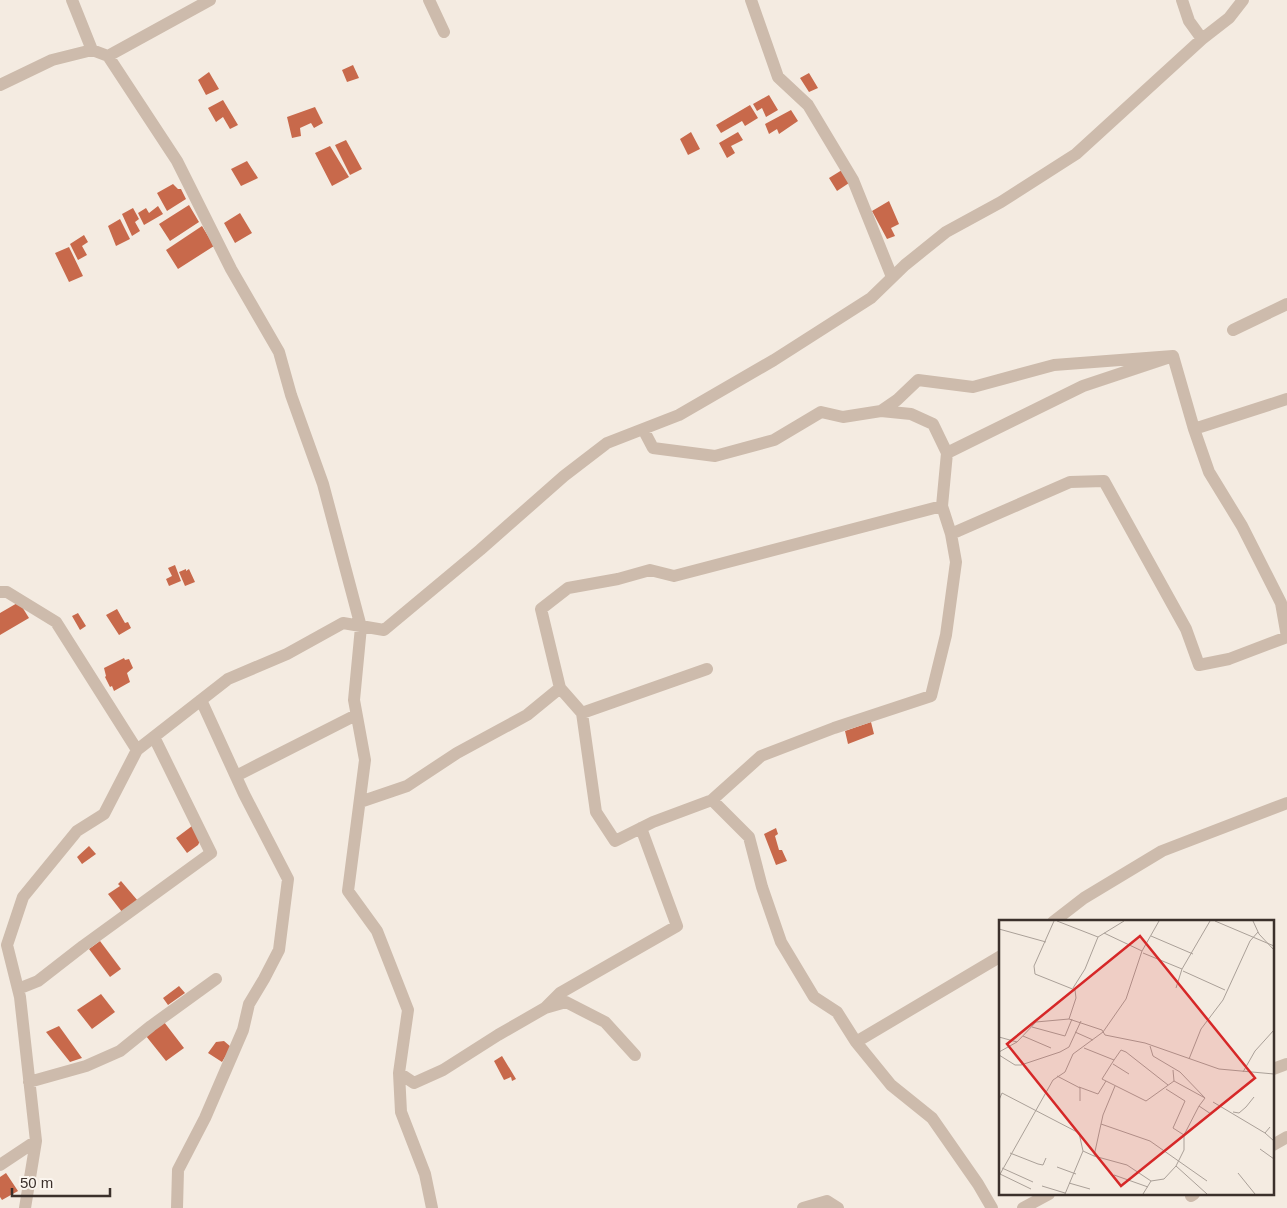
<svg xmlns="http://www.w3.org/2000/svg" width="1287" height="1208" viewBox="0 0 1287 1208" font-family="Helvetica,sans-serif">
<rect width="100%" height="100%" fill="#f4ebe1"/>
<path fill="#c8694b" d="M 353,65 L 359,78 L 347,82 L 342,70 Z
M 209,72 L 219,89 L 206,95 L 198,80 Z
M 809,73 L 818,88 L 809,92 L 800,78 Z
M 769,95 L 778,110 L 766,117 L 762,108 L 757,111 L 753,104 Z
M 223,100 L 238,125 L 230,129 L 223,117 L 216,122 L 208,108 Z
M 750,105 L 758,118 L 745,126 L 742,121 L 721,133 L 716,125 Z
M 315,107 L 323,123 L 314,128 L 311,123 L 300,128 L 301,136 L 292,138 L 287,117 Z
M 791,110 L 798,121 L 779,134 L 777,129 L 769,134 L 765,124 Z
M 691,132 L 700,149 L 688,155 L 680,139 Z
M 738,132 L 743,140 L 731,146 L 735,153 L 727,158 L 719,143 Z
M 346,140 L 362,169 L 350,175 L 335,145 Z
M 330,146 L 349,177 L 332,186 L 315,153 Z
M 247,161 L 258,178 L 241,186 L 231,169 Z
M 842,170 L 849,183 L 837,191 L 829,178 Z
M 173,184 L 178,189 L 181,189 L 186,199 L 167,211 L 157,193 Z
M 889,201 L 899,224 L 891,228 L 895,236 L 887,239 L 872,211 Z
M 189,205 L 199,222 L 170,241 L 159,224 Z
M 158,206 L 163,214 L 144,225 L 138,213 L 146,208 L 149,213 Z
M 133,208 L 139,219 L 135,222 L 140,231 L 132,236 L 122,214 Z
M 240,213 L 252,233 L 235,243 L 224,223 Z
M 120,219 L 130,239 L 116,246 L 108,226 Z
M 202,226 L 214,246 L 178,269 L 166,250 Z
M 84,235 L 88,242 L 82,246 L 87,255 L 78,260 L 70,244 Z
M 69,247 L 83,276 L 69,282 L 55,253 Z
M 175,565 L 181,581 L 169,586 L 166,579 L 172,576 L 168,568 Z
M 186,569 L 186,571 L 189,569 L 195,582 L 185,586 L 179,572 Z
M 19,602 L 29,618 L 0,635 L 0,613 Z
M 117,609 L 125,623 L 128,622 L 131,628 L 119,635 L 106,615 Z
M 78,613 L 86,626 L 80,630 L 72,616 Z
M 124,658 L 125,660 L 129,659 L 133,668 L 127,673 L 130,682 L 114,691 L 112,686 L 110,687 L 105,677 L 106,676 L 104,668 Z
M 871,722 L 874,734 L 848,744 L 845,731 Z
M 192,826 L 200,841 L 198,845 L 187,853 L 176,838 Z
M 776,828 L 778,834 L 775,836 L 779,850 L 782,850 L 787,861 L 776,865 L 764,834 Z
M 89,846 L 96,854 L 82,864 L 77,857 Z
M 121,881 L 138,901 L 122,912 L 108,894 L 120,886 L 118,884 Z
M 100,941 L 121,969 L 110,977 L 89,949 Z
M 179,986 L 185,993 L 168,1005 L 163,998 Z
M 101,994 L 115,1012 L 92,1029 L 77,1010 Z
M 164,1022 L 184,1048 L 166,1061 L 146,1036 Z
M 59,1026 L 82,1058 L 70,1062 L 46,1032 Z
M 224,1041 L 231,1047 L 222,1062 L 208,1053 L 216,1042 Z
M 502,1056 L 516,1079 L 512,1081 L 511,1077 L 504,1080 L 494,1061 Z
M 6,1173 L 18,1191 L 2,1200 L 0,1197 L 0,1177 Z"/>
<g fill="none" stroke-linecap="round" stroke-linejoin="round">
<path stroke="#cdbbac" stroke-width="12" d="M 72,0 L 92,50 L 108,56 L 177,161 L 231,269 L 279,352 L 291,395 L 323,484 L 361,627 L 354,700 L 365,760 L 348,891 L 377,931 L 408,1010 L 399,1073 L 401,1112 L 425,1174 L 432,1208
M 429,0 L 444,32
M 751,0 L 778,77 L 808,105 L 853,180 L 892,277
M 1182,0 L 1189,21 L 1202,39
M 108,56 L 210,0
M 0,85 L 52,60 L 92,50
M 1233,330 L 1287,304
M 1287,399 L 1194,429 L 1209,472 L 1242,526 L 1281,603 L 1287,637
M 643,429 L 653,448 L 715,456 L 774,440 L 821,412 L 843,417 L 881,411 L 897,400 L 918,380 L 973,387 L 1054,365 L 1173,356
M 947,453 L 1083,386 L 1173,356 L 1194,429
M 951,534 L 1070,482 L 1104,481 L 1186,629 L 1199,665 L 1229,659 L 1287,637
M 0,592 L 7,592 L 56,622 L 137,750
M 560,688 L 582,713 L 596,812 L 615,841 L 653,822 L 712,800 L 761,756 L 834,728 L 931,696 L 946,635 L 956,562 L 951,534 L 942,506 L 947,453 L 933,424 L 911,414 L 881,411
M 582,713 L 707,669
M 236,776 L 356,715
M 712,800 L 749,837 L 762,887 L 781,942 L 814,997 L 837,1012 L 856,1042 L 891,1085 L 932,1118 L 978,1184 L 992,1208
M 360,802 L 407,786 L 457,753 L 527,715 L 560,688 L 541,609 L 568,588 L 618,579 L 650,570 L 674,576 L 942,506
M 1053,922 L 1084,898 L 1162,851 L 1287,803
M 18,989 L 38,981 L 83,946 L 211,853 L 154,737
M 546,1007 L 560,993 L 677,926 L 641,828
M 856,1042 L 1001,956
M 1273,1069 L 1287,1064
M 399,1073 L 414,1083 L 443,1070 L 498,1035 L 545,1008 L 566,1002 L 605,1022 L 635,1055
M 29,1082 L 86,1066 L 120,1051 L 151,1026 L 216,979
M 1273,1145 L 1287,1137
M 0,1165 L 36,1141
M 1191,1196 L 1194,1194
M 25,1208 L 36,1141 L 20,997 L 7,945 L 23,897 L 77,831 L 104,814 L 137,750 L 228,679 L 287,654 L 343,623 L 384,630 L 480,550 L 564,476 L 607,443 L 679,415 L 774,360 L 871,298 L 905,265 L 946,232 L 1001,202 L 1076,154 L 1202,39 L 1229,18 L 1243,0
M 177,1208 L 178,1170 L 205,1118 L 243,1030 L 249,1004 L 264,979 L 279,950 L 288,879 L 244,794 L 201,700
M 803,1208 L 827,1201 L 838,1208
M 1023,1208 L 1049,1194"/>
</g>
<g transform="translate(999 920)">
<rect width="275" height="275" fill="#f4ebe1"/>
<path fill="none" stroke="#aaa098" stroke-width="1" d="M 55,1 L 35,46 L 36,54 L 76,70 L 77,78 L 70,99M 58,1 L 99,17 L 125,1M 216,1 L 275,26M 254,1 L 260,14 L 275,30M 0,9 L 47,22M 105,13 L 143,31M 152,16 L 194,34M 144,33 L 183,49M 184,51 L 226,70M 74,68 L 86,49 L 99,17M 177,68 L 183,49 L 211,1M 33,107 L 66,116 L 73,99M 76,112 L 94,120M 24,116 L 52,128M 0,117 L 18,122M 151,126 L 154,136 L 181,152 L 206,178M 85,128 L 115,140 L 122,130 L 127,132 L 169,165M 0,132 L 18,122 L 37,102 L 70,99 L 103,110 L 106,115 L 146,123 L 220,149 L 275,154M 0,135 L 16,145 L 22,145 L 61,132 L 70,127 L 82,101M 190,139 L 202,109 L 224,80 L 251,21 L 259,12M 115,140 L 103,159 L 147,181 L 175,161 L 174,150M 114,144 L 130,154M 244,152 L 256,131 L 275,110M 58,156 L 81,168 L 81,181M 175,161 L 206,178 L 200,186M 80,167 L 99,174 L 107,161M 167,169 L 186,181 L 174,208 L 185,215M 0,180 L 3,173 L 80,213 L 84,231M 214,182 L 266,213M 234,192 L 240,193 L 247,187 L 255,177M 102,204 L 151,221 L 208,261M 271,207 L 266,213 L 275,221M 261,229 L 275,239M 11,233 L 39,244 L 44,245 L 47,238M 95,236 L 128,245 L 152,261M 177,246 L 208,274M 58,247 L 77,254M 3,248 L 34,262M 239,253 L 256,274M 1,254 L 32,269M 115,255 L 149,267M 0,256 L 54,160 L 66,152 L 74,134 L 104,112 L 127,79 L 143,31 L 160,1M 70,263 L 91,269M 43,266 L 66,273M 66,274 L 84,231 L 95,236 L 104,195 L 116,166M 144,274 L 152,261 L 165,259 L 177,246 L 185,230 L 185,215 L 200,186 L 212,194"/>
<path fill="#d62828" fill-opacity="0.15" stroke="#d62828" stroke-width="2.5" d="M 141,16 L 256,158 L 122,266 L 8,124 Z"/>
<rect width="275" height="275" fill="none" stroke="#3b302b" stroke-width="2.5"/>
</g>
<path d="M12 1188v8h98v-8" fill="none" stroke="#3b302b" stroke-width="2.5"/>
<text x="20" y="1188" font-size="15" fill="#3b302b" stroke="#fbf5ee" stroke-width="4" paint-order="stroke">50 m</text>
</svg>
